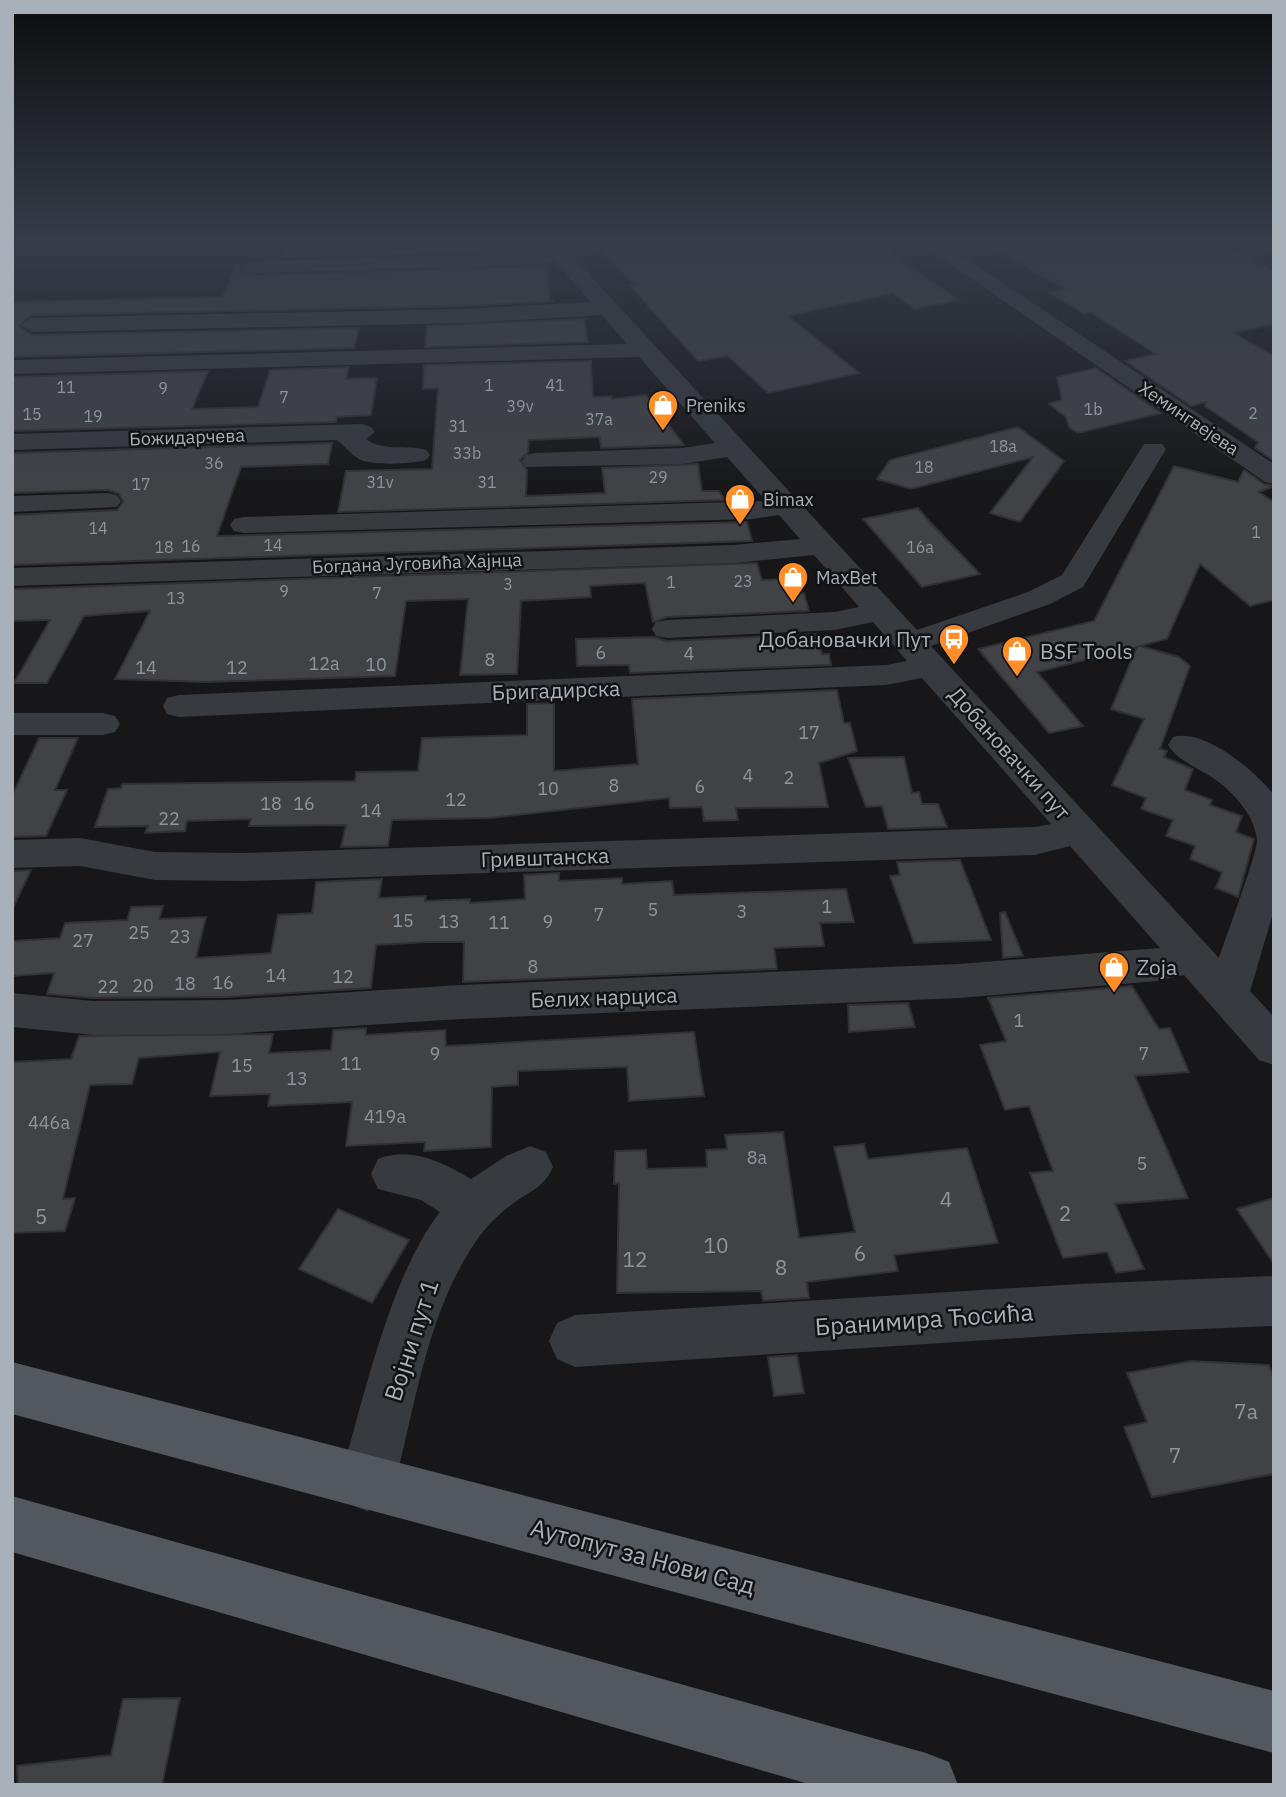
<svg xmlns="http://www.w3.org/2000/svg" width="1286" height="1797" viewBox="0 0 1286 1797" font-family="'IBM Plex Sans',sans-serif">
<rect width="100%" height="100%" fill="#171719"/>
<path fill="#414246" stroke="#313135" stroke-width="2" d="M 289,243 L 335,243 L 333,251 L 460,247 L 460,243 L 536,243 L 541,250 L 283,257 Z
M 593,243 L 877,243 L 959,300 L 914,309 L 893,293 L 788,316 L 859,373 L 768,393 L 728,356 L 698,361 L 629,285 L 635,284 Z
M 984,243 L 1218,243 L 1274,271 L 1274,324 L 1234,333 L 1274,356 L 1274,461 L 1255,448 L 1258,442 L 1205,406 L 1206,402 L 1191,406 L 1125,361 L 1156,354 L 1090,312 L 1084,314 L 1049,292 L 1065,289 Z
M 239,265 L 240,269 L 251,276 L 547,266 L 549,300 L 554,301 L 464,306 L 32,315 L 19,326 L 32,335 L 359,328 L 354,348 L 12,357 L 12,302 L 223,297 L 235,266 Z
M 584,319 L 588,342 L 425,347 L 427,326 Z
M 591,361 L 593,397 L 612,396 L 612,399 L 646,395 L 684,445 L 601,448 L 600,437 L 529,440 L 528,452 L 520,460 L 527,470 L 526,496 L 605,493 L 602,468 L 698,464 L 702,491 L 719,491 L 725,500 L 338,512 L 346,471 L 432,469 L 438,388 L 423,389 L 424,365 Z
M 349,367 L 346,379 L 377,378 L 371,415 L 337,417 L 336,422 L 12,431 L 12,377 L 208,371 L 192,409 L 258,407 L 270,370 Z
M 1096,368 L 1161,413 L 1078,433 L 1069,427 L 1066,417 L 1049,404 L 1062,400 L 1057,377 Z
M 1018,427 L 1064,461 L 1020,522 L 990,513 L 1033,457 L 911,489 L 877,479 L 890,460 Z
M 332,443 L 328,464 L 241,467 L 217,536 L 747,522 L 752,541 L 12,565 L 12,515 L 117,510 L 123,502 L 119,494 L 108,490 L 12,493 L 12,453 Z
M 1174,466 L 1238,482 L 1244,470 L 1264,484 L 1274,486 L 1259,492 L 1274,502 L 1274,600 L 1250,606 L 1200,564 L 1167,639 L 1140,646 L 1179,657 L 1190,666 L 1160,749 L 1167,751 L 1164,757 L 1193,769 L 1185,790 L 1212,800 L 1210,805 L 1242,816 L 1236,832 L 1254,839 L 1238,897 L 1216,888 L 1222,872 L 1190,859 L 1195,846 L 1166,836 L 1173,820 L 1141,809 L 1146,798 L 1112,785 L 1144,719 L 1111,709 L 1137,647 L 1037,672 L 1083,726 L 1049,733 L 978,649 L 1094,621 Z
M 918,508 L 929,521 L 980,574 L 922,587 L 863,519 Z
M 757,563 L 762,580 L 782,579 L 787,594 L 804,593 L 809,611 L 667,617 L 653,622 L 645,583 L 590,586 L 591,597 L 521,601 L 517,674 L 460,675 L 468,599 L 406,601 L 395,676 L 206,682 L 115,679 L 150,611 L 84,616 L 47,683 L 14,683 L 50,620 L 12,621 L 12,589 Z
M 816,634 L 822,654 L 829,654 L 831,665 L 630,673 L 629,665 L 577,666 L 576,639 L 654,637 L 667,641 Z
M 837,690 L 844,723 L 850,723 L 857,751 L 819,763 L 828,807 L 736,808 L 738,820 L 704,821 L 702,807 L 670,808 L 669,798 L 490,818 L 392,820 L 388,846 L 341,847 L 346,825 L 249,826 L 251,819 L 187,821 L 185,831 L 145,833 L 148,826 L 95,827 L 108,789 L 121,788 L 122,784 L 355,781 L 356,772 L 418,771 L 422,738 L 527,735 L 527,704 L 554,703 L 554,771 L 638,764 L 632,699 Z
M 39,738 L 78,738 L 55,790 L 67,790 L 46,836 L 12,837 L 12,796 Z
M 904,757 L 912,793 L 919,792 L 922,804 L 938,804 L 947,827 L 888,829 L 882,806 L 866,807 L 848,758 Z
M 960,860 L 991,940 L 914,943 L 890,876 L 900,875 L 897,862 Z
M 31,870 L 12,910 L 12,871 Z
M 559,873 L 559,881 L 622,878 L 622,884 L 672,881 L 674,895 L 846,889 L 854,922 L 820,923 L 824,946 L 774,948 L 777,969 L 463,982 L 464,942 L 427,942 L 376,945 L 371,988 L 227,997 L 93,998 L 47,994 L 54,973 L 12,976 L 12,941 L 60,938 L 65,923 L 127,920 L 131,907 L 163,906 L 159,919 L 206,917 L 196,958 L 271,953 L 278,915 L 312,913 L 316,882 L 382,879 L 379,898 L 426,896 L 425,901 L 470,899 L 470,903 L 525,899 L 524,875 Z
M 1005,912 L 1023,956 L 1003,958 L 1000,913 Z
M 1132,986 L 1159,1029 L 1170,1028 L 1189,1072 L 1135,1076 L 1188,1198 L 1115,1204 L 1144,1269 L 1116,1273 L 1107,1252 L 1063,1258 L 1030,1173 L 1053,1171 L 1029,1106 L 1005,1110 L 980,1045 L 1006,1041 L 988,998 Z
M 908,1003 L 915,1027 L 849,1032 L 848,1005 Z
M 366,1028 L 366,1035 L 445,1030 L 446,1046 L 694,1032 L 704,1096 L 629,1101 L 627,1067 L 518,1071 L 518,1085 L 492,1087 L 491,1147 L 424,1151 L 425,1142 L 346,1146 L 352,1102 L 268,1106 L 270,1094 L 210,1096 L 220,1052 L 139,1058 L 132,1084 L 90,1085 L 63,1199 L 75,1198 L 65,1231 L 12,1233 L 12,1062 L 71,1059 L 79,1036 L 273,1034 L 269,1053 L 331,1050 L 333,1030 Z
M 783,1132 L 799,1238 L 855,1232 L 834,1147 L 864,1144 L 868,1159 L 967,1148 L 998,1243 L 894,1255 L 898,1271 L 807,1282 L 809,1298 L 763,1301 L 761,1291 L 617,1293 L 619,1183 L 614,1184 L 615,1151 L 646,1150 L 647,1169 L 707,1167 L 706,1150 L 727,1149 L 725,1135 Z
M 1274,1198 L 1274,1264 L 1237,1209 Z
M 338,1209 L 409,1240 L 372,1303 L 299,1269 Z
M 797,1355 L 804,1393 L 774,1396 L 768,1357 Z
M 1191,1361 L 1269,1365 L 1274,1380 L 1274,1474 L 1152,1497 L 1124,1427 L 1147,1422 L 1127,1373 Z
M 180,1698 L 162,1785 L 18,1785 L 17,1766 L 111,1755 L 123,1699 Z"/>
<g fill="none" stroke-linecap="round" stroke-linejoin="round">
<path fill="#373a3f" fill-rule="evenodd" d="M 539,243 L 559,243 L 566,249 L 917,630 L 1028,592 L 1062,575 L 1144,444 L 1162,444 L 1166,449 L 1083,587 L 1050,604 L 931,646 L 1219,958 C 1225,940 1258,851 1257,840 C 1254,816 1238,798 1220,783 C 1204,770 1178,762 1168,745 L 1173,737 C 1205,728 1255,771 1274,795 L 1274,910 L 1250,991 L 1274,1017 L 1274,1065 L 1259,1060 L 1184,975 L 1157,981 L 959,998 L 461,1019 L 227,1034 L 93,1035 L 12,1027 L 12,993 L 93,1001 L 227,1000 L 461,985 L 959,964 L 1160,948 L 1070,846 L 1035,855 L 244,881 L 155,880 L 80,866 L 12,868 L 12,840 L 80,838 L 155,852 L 244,853 L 1035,827 L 1051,824 L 922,678 L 886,685 L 179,717 L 167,714 L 163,706 L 167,698 L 179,695 L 886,665 L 907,661 L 873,622 L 835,630 L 667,638 L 656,636 L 652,629 L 656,622 L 667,620 L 835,612 L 859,607 L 814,555 L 734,563 L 12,586 L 12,568 L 734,545 L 800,539 L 779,515 L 753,519 L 244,533 L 234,531 L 230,525 L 234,519 L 244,517 L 766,501 L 727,457 L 683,464 L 526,467 L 522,461 L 526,455 L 535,453 L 683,448 L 715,443 L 639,357 L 12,374 L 12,360 L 627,344 L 602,315 L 464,323 L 32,332 L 21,325 L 32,318 L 464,309 L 591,302 L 554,261 L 539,265 L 251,273 L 241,267 L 251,261 L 538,253 L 545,251 Z
M 920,243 L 943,243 L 1274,464 L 1274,484 L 1265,482 Z
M 1254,243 L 1274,243 L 1274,253 Z
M 362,424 L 371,427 L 375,432 L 366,439 C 383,452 406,444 426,450 L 430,455 L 426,460 C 413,464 371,466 359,459 C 351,454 344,446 337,440 L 12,450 L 12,434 Z
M 107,493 L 117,495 L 121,501 L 117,507 L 12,512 L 12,496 Z
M 12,713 L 103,713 L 115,716 L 120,724 L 115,732 L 103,735 L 12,735 Z
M 530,1146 L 546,1152 L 553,1167 C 544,1188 528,1192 511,1205 C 495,1217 481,1232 471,1249 C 427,1317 415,1406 395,1483 L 387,1503 L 367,1511 L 347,1503 L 339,1483 C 362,1405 390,1275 440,1212 L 421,1200 L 378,1189 L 371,1174 L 378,1159 C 411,1146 442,1162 471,1179 L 506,1156 Z
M 1274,1276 L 1274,1326 L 1079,1334 L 575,1367 L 557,1359 L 549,1341 L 557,1323 L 575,1315 L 1079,1284 Z"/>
<path fill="#53575e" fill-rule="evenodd" d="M 12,1362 L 1274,1691 L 1274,1753 L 12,1414 Z
M 12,1496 L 926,1753 L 949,1762 L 958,1785 L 812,1785 L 12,1552 Z"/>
</g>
<linearGradient id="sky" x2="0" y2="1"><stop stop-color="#0d0d0e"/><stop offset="0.49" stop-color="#363c49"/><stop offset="1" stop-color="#363c49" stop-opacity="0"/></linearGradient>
<rect width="1286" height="494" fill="url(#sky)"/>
<defs>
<g id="shop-pin" transform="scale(1.575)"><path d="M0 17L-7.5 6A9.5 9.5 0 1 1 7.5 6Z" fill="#ff8e29" stroke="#121214"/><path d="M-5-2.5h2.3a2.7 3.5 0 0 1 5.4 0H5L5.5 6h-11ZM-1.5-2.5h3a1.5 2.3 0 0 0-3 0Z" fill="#fff"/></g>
<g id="bus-pin" transform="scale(1.575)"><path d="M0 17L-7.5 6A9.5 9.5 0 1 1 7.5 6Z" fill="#ff8e29" stroke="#121214"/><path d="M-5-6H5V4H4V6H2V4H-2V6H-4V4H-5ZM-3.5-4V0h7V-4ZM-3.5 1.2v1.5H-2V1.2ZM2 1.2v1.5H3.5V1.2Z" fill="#fff"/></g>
</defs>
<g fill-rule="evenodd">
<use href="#shop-pin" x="663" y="405"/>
<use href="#shop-pin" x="740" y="499"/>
<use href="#shop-pin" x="793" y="577"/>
<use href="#bus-pin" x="954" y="639"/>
<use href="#shop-pin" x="1017" y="651"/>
<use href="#shop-pin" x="1114" y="967"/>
</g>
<g text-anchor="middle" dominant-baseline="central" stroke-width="5" stroke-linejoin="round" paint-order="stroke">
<g font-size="16" fill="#8e959d">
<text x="489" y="385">1</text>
<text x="555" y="385">41</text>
<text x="66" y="387">11</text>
<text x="163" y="388">9</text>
<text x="284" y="397">7</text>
<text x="520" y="406">39v</text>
<text x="1093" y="409">1b</text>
<text x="1253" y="413">2</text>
<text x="32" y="414">15</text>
<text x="93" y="416">19</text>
<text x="599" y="419">37a</text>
<text x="458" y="426">31</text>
<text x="1003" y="446">18a</text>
<text x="467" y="453">33b</text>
<text x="214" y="463">36</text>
<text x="924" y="467">18</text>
<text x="658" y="477">29</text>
<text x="380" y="482">31v</text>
<text x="487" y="482">31</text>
<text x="141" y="484">17</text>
<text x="98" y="528">14</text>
<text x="1256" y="532">1</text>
<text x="273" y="545">14</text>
<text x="191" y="546">16</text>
<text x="164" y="547">18</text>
<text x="920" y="547">16a</text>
<text x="743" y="581">23</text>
<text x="671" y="582">1</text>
<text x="508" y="584">3</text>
<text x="284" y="591">9</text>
<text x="377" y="593">7</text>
<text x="176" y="598">13</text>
</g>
<g font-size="18" fill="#a8b1ba" stroke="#121214" text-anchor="start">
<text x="686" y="405">Preniks</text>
<text x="763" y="499">Bimax</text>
<text x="816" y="577">MaxBet</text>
</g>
<g font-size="18" fill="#a8b1ba" stroke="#121214">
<text transform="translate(1189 418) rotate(34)">Хемингвејева</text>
<text transform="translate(187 437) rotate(-2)">Божидарчева</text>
<text transform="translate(417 563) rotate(-2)">Богдана Југовића Хајнца</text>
</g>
<g font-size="18" fill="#8e959d">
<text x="601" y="652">6</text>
<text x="689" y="653">4</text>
<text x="490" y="659">8</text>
<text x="324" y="663">12a</text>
<text x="376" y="664">10</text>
<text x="146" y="667">14</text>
<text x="237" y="667">12</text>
<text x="809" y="732">17</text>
<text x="748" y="775">4</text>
<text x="789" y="777">2</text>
<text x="614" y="785">8</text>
<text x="700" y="786">6</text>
<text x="548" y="788">10</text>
<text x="456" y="799">12</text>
<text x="271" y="803">18</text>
<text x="304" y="803">16</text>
<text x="371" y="810">14</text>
<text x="169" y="818">22</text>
<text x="827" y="906">1</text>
<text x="653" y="909">5</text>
<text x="742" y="911">3</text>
<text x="599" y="914">7</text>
<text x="403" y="920">15</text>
<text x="449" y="921">13</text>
<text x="548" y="921">9</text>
<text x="499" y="922">11</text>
<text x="139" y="932">25</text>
<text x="180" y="936">23</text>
<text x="83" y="940">27</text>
<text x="533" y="966">8</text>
<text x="276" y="975">14</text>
<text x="343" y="976">12</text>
<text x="223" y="982">16</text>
<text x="185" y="983">18</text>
<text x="143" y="985">20</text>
<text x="108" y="986">22</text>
<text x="1019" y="1020">1</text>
<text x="435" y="1053">9</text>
<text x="1144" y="1053">7</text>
<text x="351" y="1063">11</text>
<text x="242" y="1065">15</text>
<text x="297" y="1078">13</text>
<text x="385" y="1116">419a</text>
<text x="49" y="1122">446a</text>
<text x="757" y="1157">8a</text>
<text x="1142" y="1163">5</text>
</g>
<g font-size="21" fill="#a8b1ba" stroke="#121214" text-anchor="start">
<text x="931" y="639" text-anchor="end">Добановачки Пут</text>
<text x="1040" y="651">BSF Tools</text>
<text x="1137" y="967">Zoja</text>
</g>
<g font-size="21" fill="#a8b1ba" stroke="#121214">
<text transform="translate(556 690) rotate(-2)">Бригадирска</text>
<text transform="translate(1010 753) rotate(48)">Добановачки пут</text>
<text transform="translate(545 857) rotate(-2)">Гривштанска</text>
<text transform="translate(604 997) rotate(-2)">Белих нарциса</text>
</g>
<g font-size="21" fill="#8e959d">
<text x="946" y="1199">4</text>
<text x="1065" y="1213">2</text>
<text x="41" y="1216">5</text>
<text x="716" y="1245">10</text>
<text x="860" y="1253">6</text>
<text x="635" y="1259">12</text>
<text x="781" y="1267">8</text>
<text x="1246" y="1411">7a</text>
<text x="1175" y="1455">7</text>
</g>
<g font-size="24" fill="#a8b1ba" stroke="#121214">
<text transform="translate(924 1319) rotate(-4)">Бранимира Ћосића</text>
<text transform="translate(411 1340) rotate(-72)">Војни пут 1</text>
<text transform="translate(643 1556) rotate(15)">Аутопут за Нови Сад</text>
</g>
</g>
<rect width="1286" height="1797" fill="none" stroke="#a8b1ba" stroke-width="28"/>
</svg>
